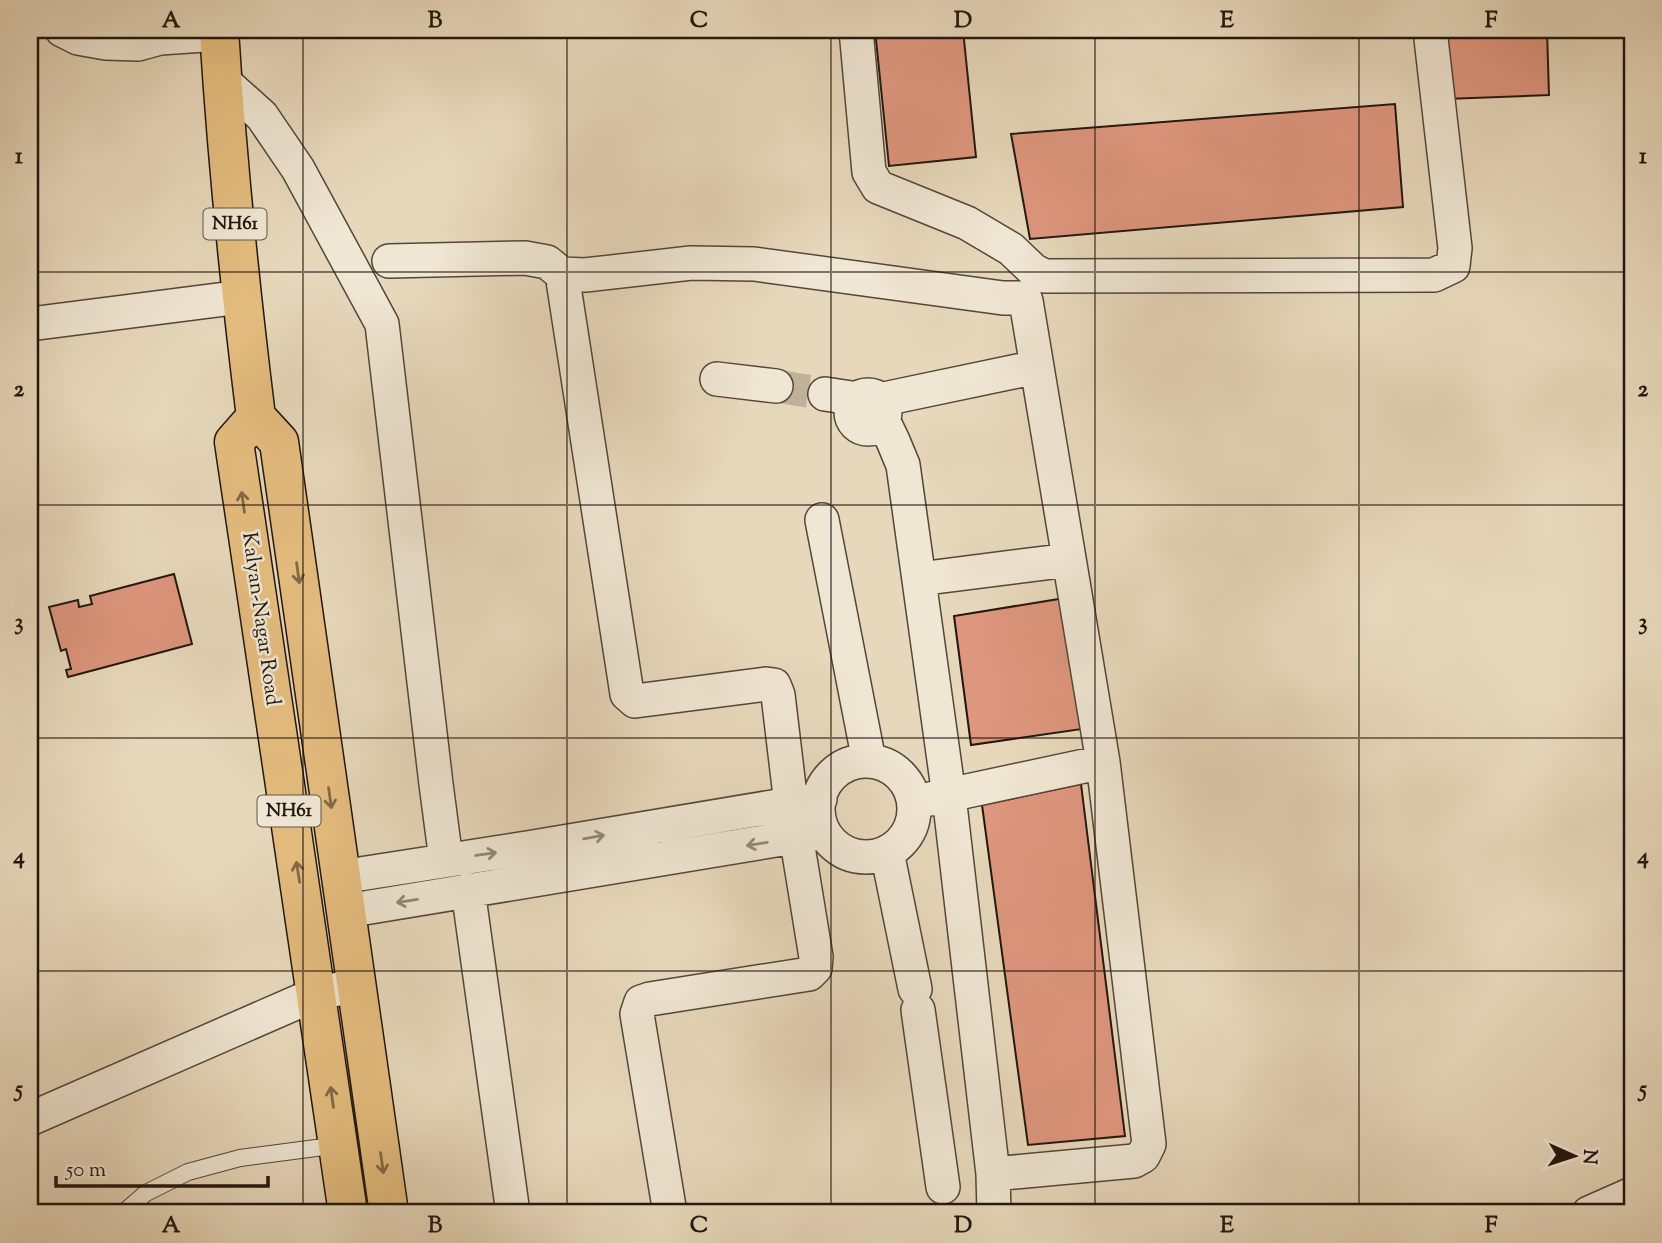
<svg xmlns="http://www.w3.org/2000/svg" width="1662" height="1243" viewBox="0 0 1662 1243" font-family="'Sorts Mill Goudy',serif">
<rect width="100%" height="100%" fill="#e7d8bb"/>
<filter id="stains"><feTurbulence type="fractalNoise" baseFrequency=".00286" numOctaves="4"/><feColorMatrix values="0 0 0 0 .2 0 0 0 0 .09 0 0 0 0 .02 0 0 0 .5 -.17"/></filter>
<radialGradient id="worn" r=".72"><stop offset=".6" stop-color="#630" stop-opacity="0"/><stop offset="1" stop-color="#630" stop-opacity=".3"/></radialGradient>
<path fill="#de967e" stroke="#22160f" stroke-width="2" d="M 875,30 L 963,30 L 976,157 L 889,166 Z
M 1443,30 L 1547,30 L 1549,95 L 1446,99 Z
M 1395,104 L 1403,207 L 1030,239 L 1011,134 Z
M 174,574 L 192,644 L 68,677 L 66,670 L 71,669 L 66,649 L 61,651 L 49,607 L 78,600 L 79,607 L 92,604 L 90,596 Z
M 1065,598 L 1082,729 L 971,745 L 954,616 Z
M 1081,784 L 1125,1136 L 1028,1145 L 982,805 Z"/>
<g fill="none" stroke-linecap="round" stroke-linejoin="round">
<path stroke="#c0b199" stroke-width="33" stroke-dasharray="33 17" stroke-linecap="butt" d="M 776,386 L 825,394"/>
<g stroke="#53463a" stroke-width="18">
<path id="service" d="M 123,1213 L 146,1193 L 188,1172 L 240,1158 L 339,1145"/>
</g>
<g stroke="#53463a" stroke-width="36">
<path id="minor" d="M 62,30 L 78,38 L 106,43 L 138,44 L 160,38 L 219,34
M 856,30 L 869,172 L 878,187 L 967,223 L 1011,249 L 1033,270 L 1044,276 L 1434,275 L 1453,266 L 1455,248 L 1430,30
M 222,80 L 262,116 L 298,169 L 382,324 L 436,784 L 446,860
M 389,261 L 525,258 L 547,262 L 562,274 L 585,275 L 691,263 L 754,264 L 1003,298 L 1019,298 L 1026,301 L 1037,367
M 562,274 L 627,694 L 635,701 L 766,684 L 774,685 L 778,695 L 791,804 L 816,957 L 815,968 L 809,974 L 650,999 L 641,1002 L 637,1014 L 670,1213
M 30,324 L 241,297
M 717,379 L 776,386
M 825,394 L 858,399
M851 412a17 17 0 1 1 34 0a17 17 0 1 1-34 0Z
M 879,400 L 1037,367 L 1103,762 L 1149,1144 L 1143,1156 L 1134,1161 L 993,1174
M 883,420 L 893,441 L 903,465 L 949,796 L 993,1174 L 994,1213
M 822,520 L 869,761
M 919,579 L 1069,560
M818 809a48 48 0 1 1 96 0a48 48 0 1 1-96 0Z
M 930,799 L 1103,762
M 887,852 L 915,989
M 341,877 L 527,848 L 820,799
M 468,890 L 513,1213
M 346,911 L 824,832
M 918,1010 L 943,1187
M 30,1119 L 316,994 L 356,985
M 1589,1213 L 1632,1194"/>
</g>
<g stroke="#22160f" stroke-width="41">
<path id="trunk" d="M 219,30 C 227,159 240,288 256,417 L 234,442 C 271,699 312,956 348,1213
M 256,417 L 279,442 L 389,1213"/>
</g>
<use href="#service" stroke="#efe6d3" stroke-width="16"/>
<use href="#minor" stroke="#efe6d3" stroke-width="33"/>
<use href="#trunk" stroke="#e4bc7e" stroke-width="38"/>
</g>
<defs><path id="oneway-shaft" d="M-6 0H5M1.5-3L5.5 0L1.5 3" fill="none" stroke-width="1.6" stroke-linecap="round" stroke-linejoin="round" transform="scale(1.75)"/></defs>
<g stroke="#836946">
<use href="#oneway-shaft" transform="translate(243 502) rotate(-98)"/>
<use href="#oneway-shaft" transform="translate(298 573) rotate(82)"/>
<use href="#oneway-shaft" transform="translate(330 798) rotate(82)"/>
<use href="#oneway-shaft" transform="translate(298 872) rotate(-99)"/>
<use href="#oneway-shaft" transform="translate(332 1097) rotate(-98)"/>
<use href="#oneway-shaft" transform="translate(382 1163) rotate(82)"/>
</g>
<g stroke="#93887b">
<use href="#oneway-shaft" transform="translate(594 837) rotate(-10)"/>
<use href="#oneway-shaft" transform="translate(757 844) rotate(171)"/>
<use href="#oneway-shaft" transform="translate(486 854) rotate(-8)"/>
<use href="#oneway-shaft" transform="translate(407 901) rotate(171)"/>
</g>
<path fill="none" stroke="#22160f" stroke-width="2" stroke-opacity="0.55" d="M 303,30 L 303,1213M 567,30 L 567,1213M 831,30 L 831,1213M 1095,30 L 1095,1213M 1359,30 L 1359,1213M 30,272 L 1632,272M 30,505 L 1632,505M 30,738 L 1632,738M 30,971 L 1632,971"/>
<g text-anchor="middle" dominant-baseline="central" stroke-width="5" stroke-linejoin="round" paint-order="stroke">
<g fill="#efe6d3" stroke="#60544a" stroke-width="2">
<rect x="203.5" y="208.5" width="63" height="31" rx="5"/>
<rect x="257.5" y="795.5" width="63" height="31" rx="5"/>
</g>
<g font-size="19" font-weight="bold" fill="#22160f">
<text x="235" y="224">NH61</text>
<text x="289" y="811">NH61</text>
</g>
<g font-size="21" fill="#22160f" stroke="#efe6d3">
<text transform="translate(260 619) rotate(82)">Kalyan-Nagar Road</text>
</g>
</g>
<rect width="1662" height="1243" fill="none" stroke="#e7d8bb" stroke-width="77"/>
<g transform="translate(1574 1156) rotate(93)" stroke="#efe6d3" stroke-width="5" paint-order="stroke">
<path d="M0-5L12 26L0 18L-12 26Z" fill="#22160f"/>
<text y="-10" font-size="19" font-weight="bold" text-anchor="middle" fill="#22160f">N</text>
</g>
<path d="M56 1176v10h212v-10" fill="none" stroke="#22160f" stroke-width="3.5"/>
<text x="66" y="1176" font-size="21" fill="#22160f" stroke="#efe6d3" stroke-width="5" paint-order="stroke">50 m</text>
<rect x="38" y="38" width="1586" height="1166" fill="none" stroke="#22160f" stroke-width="2.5"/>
<g font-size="23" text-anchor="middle" font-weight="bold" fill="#22160f">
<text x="171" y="27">A</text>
<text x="435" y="27">B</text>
<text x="699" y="27">C</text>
<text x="963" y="27">D</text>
<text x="1227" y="27">E</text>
<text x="1491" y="27">F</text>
<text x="19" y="163">1</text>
<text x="1643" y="163">1</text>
<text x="19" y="396">2</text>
<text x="1643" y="396">2</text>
<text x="19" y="629">3</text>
<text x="1643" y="629">3</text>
<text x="19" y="863">4</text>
<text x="1643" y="863">4</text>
<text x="19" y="1096">5</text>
<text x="1643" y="1096">5</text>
<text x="171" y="1232">A</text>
<text x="435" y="1232">B</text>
<text x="699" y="1232">C</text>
<text x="963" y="1232">D</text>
<text x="1227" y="1232">E</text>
<text x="1491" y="1232">F</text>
</g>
<rect width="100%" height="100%" filter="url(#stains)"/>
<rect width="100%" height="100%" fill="url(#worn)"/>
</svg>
